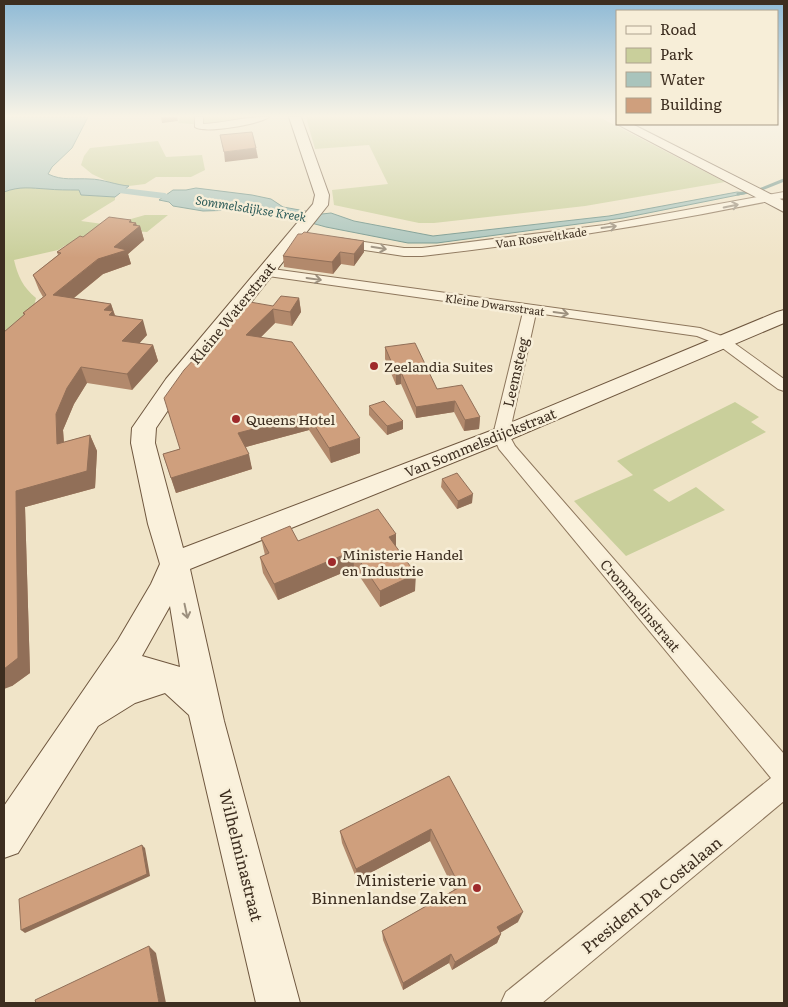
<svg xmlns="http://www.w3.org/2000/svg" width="788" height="1007" viewBox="0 0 788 1007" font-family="Literata,serif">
<rect width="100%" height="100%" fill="#f0e4c8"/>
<path fill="#c9cf9b" d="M 180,117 L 266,117 L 219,126 L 178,123 Z
M 306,117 L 599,117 L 725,182 L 585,206 L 434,223 L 419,223 L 334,205 L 332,190 L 388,184 L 369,145 L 315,149 Z
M 158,141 L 166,157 L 202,155 L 205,170 L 191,177 L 156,177 L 145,184 L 129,186 L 115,185 L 92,174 L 81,165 L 84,156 L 90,148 Z
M 27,186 L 46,189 L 79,190 L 82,195 L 115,197 L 115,200 L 81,221 L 110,225 L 145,215 L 168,215 L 147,232 L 122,230 L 79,246 L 66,245 L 58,250 L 14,260 C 18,277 23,287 36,298 L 33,310 L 4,335 L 4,192 L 15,187 Z
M 735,402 L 759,417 L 751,422 L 766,432 L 653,490 L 669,502 L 696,487 L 725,510 L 626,556 L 574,501 L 633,475 L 617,461 Z"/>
<path fill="#a9c4bc" stroke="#6f938a" d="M 4,117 L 88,117 L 72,148 L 52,167 L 48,174 C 62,181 75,178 90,179 C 102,179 116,185 129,186 L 115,197 L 81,195 L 79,190 C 68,190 57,190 47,189 C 30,188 20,186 4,192 Z
M 196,188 L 252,195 L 271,199 L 283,207 L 322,214 L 331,213 L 354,221 L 433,236 L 609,216 L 737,192 L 748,193 L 623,218 L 437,243 L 408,243 L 326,227 L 297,219 L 237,210 L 203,211 L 173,206 L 169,202 L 159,200 L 173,190 L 186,190 Z"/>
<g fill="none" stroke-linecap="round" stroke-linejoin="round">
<path stroke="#6f938a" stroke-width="3" d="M 738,194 L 759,190 L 784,180"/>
<path fill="#a9c4bc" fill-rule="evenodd" d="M 123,188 L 165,193 L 170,196 L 165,199 L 119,193 L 118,191 Z"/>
<g stroke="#8d765c" stroke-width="2">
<path id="street" d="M 195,117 L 203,117 L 203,124 C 226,123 247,116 269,117 C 260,124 204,134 195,127 Z
M 784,192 L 784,198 C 664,223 544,242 422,256 L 404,256 L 338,246 L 332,242 L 338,238 L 404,248 L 422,248 L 604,225 Z
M 265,268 L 700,328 L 727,338 L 784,379 L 784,391 L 778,389 L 717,344 L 697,336 L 536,313 L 509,435 L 515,446 L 784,754 L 784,801 L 542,1003 L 501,1003 L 506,992 L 771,778 L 499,449 L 493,435 L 523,312 L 261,275 L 259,272 L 261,269 Z"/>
</g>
<g stroke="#6f573f" stroke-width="2">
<path id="secondary" d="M 289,117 L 301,117 L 329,195 L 328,205 L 183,388 L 156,428 L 155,443 L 183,548 L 493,430 L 777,312 L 784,310 L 784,323 L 509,440 L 190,569 L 224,721 L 300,1003 L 256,1003 L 189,715 L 165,693 L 135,703 L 98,726 L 18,853 L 4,858 L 4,806 L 118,640 L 151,584 L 160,564 L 148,524 L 131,443 L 132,428 L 166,379 L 313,204 L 315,195 ZM 170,606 L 180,667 L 142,656 Z
M 617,124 L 632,124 L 784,201 L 784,212 Z"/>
</g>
<use href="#street" fill="#faf1dc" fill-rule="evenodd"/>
<use href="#secondary" fill="#faf1dc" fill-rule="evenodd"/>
</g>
<path fill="#b2896c" d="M 131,220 L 131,222 L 136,223 L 137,226 L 140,226 L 144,240 L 128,254 L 131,264 L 103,274 L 74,298 L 111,304 L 115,315 L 147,335 L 139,343 L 153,345 L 158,361 L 132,390 L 87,383 L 74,404 L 63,430 L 64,442 L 90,435 L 97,451 L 95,488 L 25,507 L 30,673 L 12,686 L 18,321 L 24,315 L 23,313 L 43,297 L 39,290 L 33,275 L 58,255 L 57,252 L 83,237 Z
M 364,241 L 364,252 L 354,266 L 341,264 L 333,274 L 284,267 L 283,256 Z
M 299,298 L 301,312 L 292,326 L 275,323 L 261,337 L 360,453 L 331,463 L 309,430 L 246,447 L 252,469 L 176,493 L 163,454 L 180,449 L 224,331 L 273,306 Z
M 385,347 L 437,389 L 480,417 L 479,429 L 464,431 L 454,412 L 416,418 L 401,384 L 396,385 L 385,359 Z
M 369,406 L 403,429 L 387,435 L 369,415 Z
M 442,479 L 472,503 L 457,509 L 441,487 Z
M 396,534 L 396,547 L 415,591 L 380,607 L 354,568 L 278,600 L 263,573 L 260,557 L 265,555 L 261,538 L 298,541 Z
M 449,776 L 518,922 L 500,933 L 501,934 L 497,943 L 452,970 L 449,963 L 403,990 L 383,940 L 382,931 L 454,890 L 430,841 L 357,880 L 342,843 L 340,831 Z"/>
<path fill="#916f58" d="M 161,117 L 177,117 L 178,121 L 162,123 Z
M 256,148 L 258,158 L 225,162 L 224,152 Z
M 131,220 L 134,231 L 133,225 L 136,223 L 137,228 L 140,226 L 144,240 L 128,254 L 131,264 L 103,274 L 59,310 L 53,295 L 114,247 L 129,222 Z
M 364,241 L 364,252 L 354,266 L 354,254 Z
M 340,252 L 341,264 L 333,274 L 332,262 Z
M 299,298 L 301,312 L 292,326 L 290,312 Z
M 111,304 L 116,319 L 104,310 Z
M 273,309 L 275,323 L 249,349 L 246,335 Z
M 143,320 L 147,335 L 127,357 L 122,341 Z
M 153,345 L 158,361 L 132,390 L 127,374 Z
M 81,367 L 87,383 L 74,404 L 63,430 L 65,460 L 57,444 L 56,414 L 67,388 Z
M 401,372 L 401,384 L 396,385 L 396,373 Z
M 455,401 L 454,412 L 416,418 L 416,407 Z
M 308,415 L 309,430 L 242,448 L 238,433 Z
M 480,417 L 479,429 L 464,431 L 465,420 Z
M 403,421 L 403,429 L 387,435 L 387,426 Z
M 90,435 L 97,451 L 95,488 L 25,507 L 30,673 L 12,686 L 4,689 L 4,669 L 16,491 Z
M 360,438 L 360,453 L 331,463 L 329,448 Z
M 249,454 L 252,469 L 176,493 L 171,478 Z
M 473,494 L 472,503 L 457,509 L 458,501 Z
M 396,534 L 396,550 L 389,537 Z
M 353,551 L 354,568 L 278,600 L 274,584 Z
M 416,574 L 415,591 L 380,607 L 380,591 Z
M 431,829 L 430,841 L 357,880 L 356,869 Z
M 142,845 L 145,848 L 150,876 L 25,933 L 21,930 Z
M 523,912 L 518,922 L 493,937 L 497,927 Z
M 501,934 L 497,943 L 452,970 L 455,962 Z
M 149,946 L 156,953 L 166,1003 L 159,1003 Z
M 451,954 L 449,963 L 403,990 L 403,983 Z"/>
<path fill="#cf9f7d" stroke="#916f58" d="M 252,132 L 256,148 L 224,152 L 220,135 Z
M 109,217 L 131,220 L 129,222 L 136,223 L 133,225 L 140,226 L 114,247 L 127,250 L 98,259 L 53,295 L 111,304 L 104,310 L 113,311 L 109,315 L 143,320 L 122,341 L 153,345 L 127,374 L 81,367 L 67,388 L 56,414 L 57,444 L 90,435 L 87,471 L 16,491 L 18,658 L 4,669 L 4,332 L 25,314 L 23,313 L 46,295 L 33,275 L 61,253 L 57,252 L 80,236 L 83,237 Z
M 304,232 L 364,241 L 354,254 L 340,252 L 332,262 L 283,256 L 298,234 L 302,234 Z
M 281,296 L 299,298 L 290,312 L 273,309 L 246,335 L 292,342 L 360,438 L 329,448 L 308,415 L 238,433 L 249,454 L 171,478 L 163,454 L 180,449 L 164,398 L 184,370 L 220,331 L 224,331 L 250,302 L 273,306 Z
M 415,343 L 437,389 L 462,385 L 480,417 L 465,420 L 455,401 L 416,407 L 401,372 L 396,373 L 385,347 Z
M 384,401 L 403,421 L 387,426 L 369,406 Z
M 457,473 L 473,494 L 458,501 L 442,479 Z
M 378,509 L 396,534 L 389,537 L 416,574 L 380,591 L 353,551 L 274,584 L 260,557 L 269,553 L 261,538 L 290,526 L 298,541 Z
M 449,776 L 523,912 L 497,927 L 501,934 L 455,962 L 451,954 L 403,983 L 382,931 L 460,887 L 431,829 L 356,869 L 340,831 Z
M 142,845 L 147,874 L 21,930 L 19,899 Z
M 149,946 L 159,1003 L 36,1003 L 35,1000 Z"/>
<defs><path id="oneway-shaft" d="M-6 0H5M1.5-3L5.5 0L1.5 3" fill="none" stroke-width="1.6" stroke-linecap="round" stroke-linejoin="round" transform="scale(1.25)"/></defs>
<g stroke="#9c907e">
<use href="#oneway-shaft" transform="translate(731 206) rotate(-12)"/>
<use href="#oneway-shaft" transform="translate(609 227) rotate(-8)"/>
<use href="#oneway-shaft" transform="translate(379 248) rotate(9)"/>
<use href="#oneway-shaft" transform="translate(314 279) rotate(8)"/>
<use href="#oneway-shaft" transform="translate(561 313) rotate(8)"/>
<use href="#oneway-shaft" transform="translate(186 611) rotate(78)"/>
</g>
<linearGradient id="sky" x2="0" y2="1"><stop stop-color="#8fbad6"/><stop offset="0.45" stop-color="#f8f3e6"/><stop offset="1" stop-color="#f8f3e6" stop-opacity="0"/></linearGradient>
<rect width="788" height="258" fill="url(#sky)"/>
<g fill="#9e2a2b" stroke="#f7eed8" stroke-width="2">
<circle cx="374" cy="366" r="5"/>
<circle cx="236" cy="419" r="5"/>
<circle cx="332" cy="562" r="5"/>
<circle cx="477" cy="888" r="5"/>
</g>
<g text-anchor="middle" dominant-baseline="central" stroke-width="5" stroke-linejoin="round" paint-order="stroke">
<g font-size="11" fill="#3d2e20" stroke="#f7eed8">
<text transform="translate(541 237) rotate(-8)">Van Roseveltkade</text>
<text transform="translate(495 304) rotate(8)">Kleine Dwarsstraat</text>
</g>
<g font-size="12" font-style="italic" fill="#2f5d5a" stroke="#f7eed8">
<text transform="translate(251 208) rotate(9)">Sommelsdijkse Kreek</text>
</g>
<g font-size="14" fill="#3d2e20" stroke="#f7eed8">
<text transform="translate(232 313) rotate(-51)">Kleine Waterstraat</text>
<text transform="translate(515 372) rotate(-77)">Leemsteeg</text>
<text transform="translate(480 442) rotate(-22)">Van Sommelsdijckstraat</text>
<text transform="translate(641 605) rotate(50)">Crommelinstraat</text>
</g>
<g font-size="14" fill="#3d2e20" stroke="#f7eed8" text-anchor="start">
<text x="384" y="366">Zeelandia Suites</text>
<text x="246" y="419">Queens Hotel</text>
<text x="342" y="554">Ministerie Handel<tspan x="342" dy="16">en Industrie</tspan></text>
</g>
<g font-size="16" fill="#3d2e20" stroke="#f7eed8">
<text transform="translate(242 855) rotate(76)">Wilhelminastraat</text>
<text transform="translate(651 894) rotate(-39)">President Da Costalaan</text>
</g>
<g font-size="16" fill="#3d2e20" stroke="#f7eed8" text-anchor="end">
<text x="467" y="879">Ministerie van<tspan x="467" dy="18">Binnenlandse Zaken</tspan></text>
</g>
</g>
<rect width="788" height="1007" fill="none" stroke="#3d2e20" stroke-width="10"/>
<rect x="616" y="10" width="162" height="115" fill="#f7eed8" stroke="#ada18e"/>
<rect x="626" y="26" width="25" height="8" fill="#faf1dc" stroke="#ada18e"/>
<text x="660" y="35" font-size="15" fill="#3d2e20">Road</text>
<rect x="626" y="48" width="25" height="15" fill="#c9cf9b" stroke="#ada18e"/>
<text x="660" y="60" font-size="15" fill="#3d2e20">Park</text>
<rect x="626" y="72" width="25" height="15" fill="#a9c4bc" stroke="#ada18e"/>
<text x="660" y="85" font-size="15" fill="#3d2e20">Water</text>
<rect x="626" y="98" width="25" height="15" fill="#cf9f7d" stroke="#ada18e"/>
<text x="660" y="110" font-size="15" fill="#3d2e20">Building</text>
</svg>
